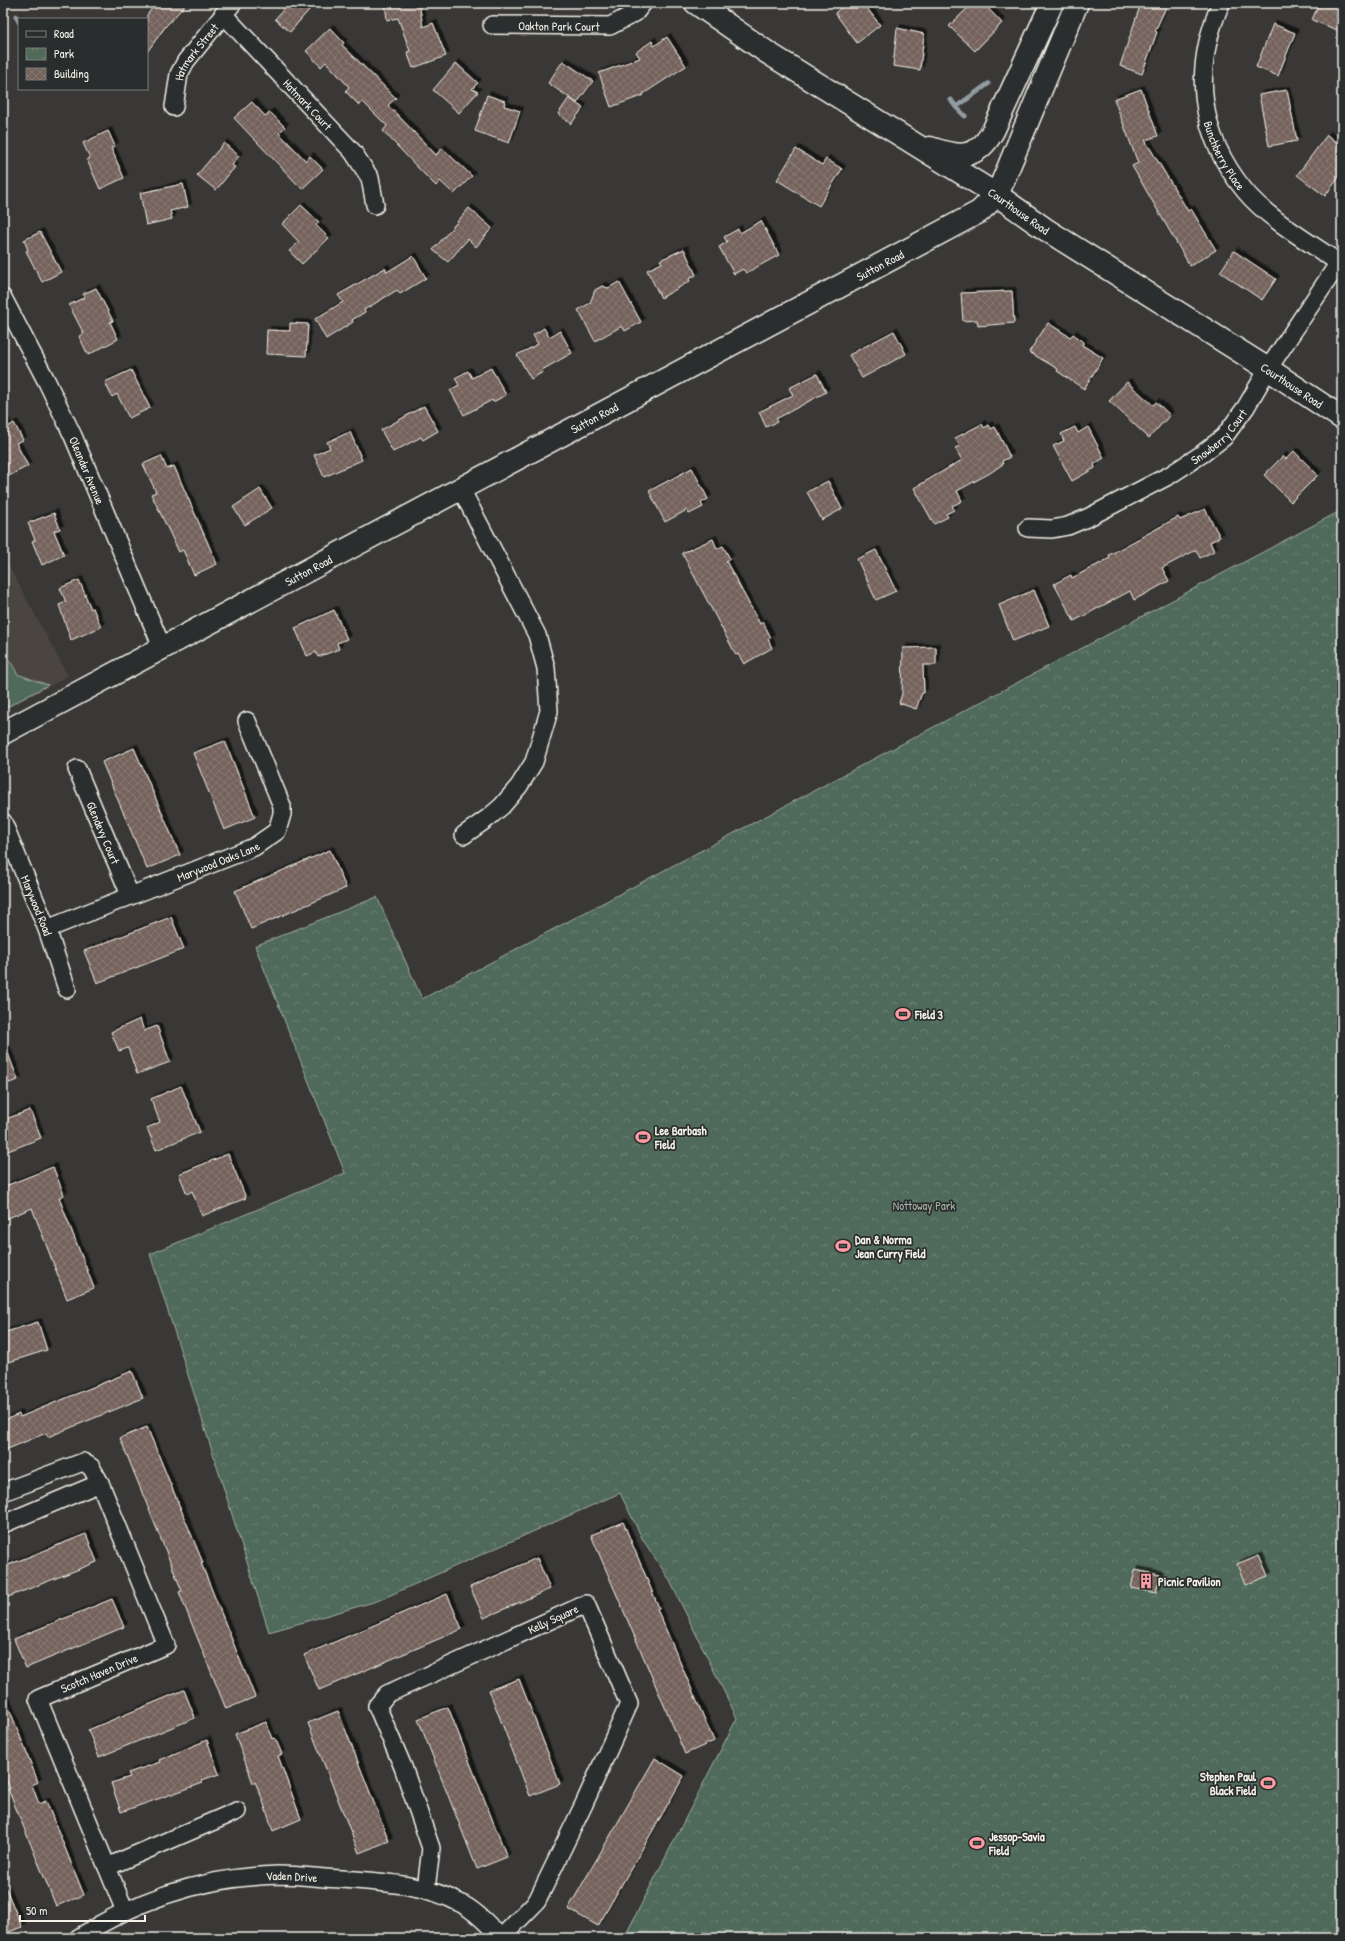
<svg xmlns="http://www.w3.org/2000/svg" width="1345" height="1941" viewBox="0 0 1345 1941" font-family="'Patrick Hand',sans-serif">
<defs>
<pattern id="park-crowns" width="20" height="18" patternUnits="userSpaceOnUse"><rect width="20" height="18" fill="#506b5a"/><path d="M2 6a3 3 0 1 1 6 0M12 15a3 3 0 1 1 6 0" fill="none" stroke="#6a8172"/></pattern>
<pattern id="building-cross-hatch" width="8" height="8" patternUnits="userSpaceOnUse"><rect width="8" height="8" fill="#74625b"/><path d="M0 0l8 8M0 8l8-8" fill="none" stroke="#887973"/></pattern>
<filter id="shadow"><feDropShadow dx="3.5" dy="-3.5" stdDeviation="0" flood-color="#0009"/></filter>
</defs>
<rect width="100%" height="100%" fill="#393837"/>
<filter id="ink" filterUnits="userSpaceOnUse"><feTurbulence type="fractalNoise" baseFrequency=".025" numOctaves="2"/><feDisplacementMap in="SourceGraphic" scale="8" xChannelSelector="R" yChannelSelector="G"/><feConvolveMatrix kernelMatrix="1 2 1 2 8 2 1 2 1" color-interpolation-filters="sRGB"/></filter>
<g filter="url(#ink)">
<path fill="#4b4542" d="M 3,555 L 68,676 L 3,711 Z"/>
<path fill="#506b5a" stroke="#a2aea1" d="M 3,658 C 11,661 14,666 17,674 L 48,685 L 3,709 Z"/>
<path fill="url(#park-crowns)" stroke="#a2aea1" d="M 1342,510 L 1342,1938 L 624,1938 L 737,1718 L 669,1579 L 643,1540 L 620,1493 L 377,1601 L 269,1632 L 150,1254 L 345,1173 L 255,946 L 377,897 L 422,999 Z"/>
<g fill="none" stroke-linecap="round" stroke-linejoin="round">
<path stroke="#909ca1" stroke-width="5" d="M 16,16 L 19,22
M 951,100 L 956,107 L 965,116
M 956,107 L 988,84"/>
</g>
<path fill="url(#building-cross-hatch)" stroke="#f4f1e8" filter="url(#shadow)" d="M 156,3 L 187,3 L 166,26 L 147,52 L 147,15 Z
M 289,3 L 315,3 L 290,32 L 275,19 Z
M 385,3 L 419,3 L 423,27 L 433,23 L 446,56 L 413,68 L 407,52 L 410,51 L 398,18 L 387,20 Z
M 846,3 L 863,3 L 880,25 L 857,43 L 835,13 Z
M 973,3 L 983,3 L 1002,23 L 975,51 L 949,26 Z
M 1141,3 L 1168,3 L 1155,31 L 1157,32 L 1142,74 L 1120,66 Z
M 1319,3 L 1342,3 L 1342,32 L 1312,20 Z
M 1273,24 L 1295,33 L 1278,76 L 1256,67 Z
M 330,28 L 344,43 L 342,45 L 396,98 L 388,105 L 436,155 L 442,148 L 472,176 L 454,194 L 440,181 L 436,186 L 421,171 L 383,131 L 387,126 L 363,102 L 359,105 L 345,91 L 349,87 L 326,62 L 321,67 L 306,51 Z
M 897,28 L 924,34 L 920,70 L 893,66 Z
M 667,37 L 686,66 L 643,94 L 644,95 L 611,107 L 599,73 L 640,58 L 636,52 L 652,41 L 654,46 Z
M 563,61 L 593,81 L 577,103 L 548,83 Z
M 456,63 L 478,83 L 472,89 L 478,92 L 459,113 L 433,90 Z
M 1141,89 L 1158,136 L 1145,140 L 1188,211 L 1191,209 L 1216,250 L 1190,266 L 1132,166 L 1138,163 L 1114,99 Z
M 1287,90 L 1297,141 L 1269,146 L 1259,95 Z
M 487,95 L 505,101 L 504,106 L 520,111 L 509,143 L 475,131 Z
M 569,98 L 583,108 L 571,124 L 558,114 Z
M 252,102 L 265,116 L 270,112 L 285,127 L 279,133 L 306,161 L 310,156 L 323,169 L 302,189 L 234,118 Z
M 108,131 L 115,146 L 111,148 L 124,178 L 100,189 L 87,160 L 90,158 L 83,143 Z
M 1327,135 L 1342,147 L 1342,173 L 1325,196 L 1297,175 Z
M 224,143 L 239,156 L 232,165 L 235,167 L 216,190 L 197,175 Z
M 796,149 L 822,165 L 826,159 L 842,169 L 819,206 L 777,180 Z
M 183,184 L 188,207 L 170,211 L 172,219 L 146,225 L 140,193 Z
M 301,205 L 319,222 L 316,225 L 329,238 L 302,264 L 289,251 L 299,242 L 282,224 Z
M 469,208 L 492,228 L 476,247 L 468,239 L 448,262 L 433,250 Z
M 761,221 L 779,255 L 746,273 L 743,269 L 734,274 L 719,247 L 727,242 L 724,237 L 738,229 L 740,233 Z
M 40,232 L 61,272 L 42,282 L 26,251 L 28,250 L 24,240 Z
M 684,249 L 696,275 L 689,279 L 690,281 L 661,298 L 647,270 L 662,263 L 660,260 Z
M 1234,251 L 1276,279 L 1262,300 L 1220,272 Z
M 413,256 L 426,278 L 400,294 L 397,290 L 364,310 L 365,312 L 352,320 L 353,322 L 326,339 L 315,319 L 343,302 L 338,295 L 385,268 L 387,272 Z
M 619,282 L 641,322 L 625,331 L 622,326 L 595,341 L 578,310 L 590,303 L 595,290 L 602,286 L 608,288 Z
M 96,288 L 113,321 L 110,322 L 118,339 L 88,355 L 79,336 L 84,334 L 69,305 L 85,297 L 83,294 Z
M 1012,291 L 1014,323 L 978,326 L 977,320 L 963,321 L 961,293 Z
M 290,323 L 308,324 L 306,356 L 266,354 L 267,330 L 290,331 Z
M 1048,323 L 1070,337 L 1073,334 L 1084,342 L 1082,345 L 1103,358 L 1084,389 L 1057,371 L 1058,369 L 1029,352 Z
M 544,328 L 549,337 L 560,331 L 572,353 L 542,370 L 543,372 L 531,379 L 517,355 L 538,344 L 533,335 Z
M 894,331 L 906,354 L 862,378 L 849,355 Z
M 491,368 L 506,395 L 493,402 L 492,400 L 464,415 L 450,390 L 459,385 L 455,378 L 468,371 L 472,378 Z
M 131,370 L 150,408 L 129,418 L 117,394 L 112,397 L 105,382 Z
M 817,374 L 826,392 L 776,419 L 777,422 L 766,427 L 759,412 L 793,395 L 789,388 Z
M 1127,382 L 1153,405 L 1156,402 L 1170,415 L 1149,438 L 1109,401 Z
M 424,406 L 438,431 L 423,440 L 421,437 L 393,452 L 381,430 Z
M 3,417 L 8,427 L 14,423 L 23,440 L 16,443 L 28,466 L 3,479 Z
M 982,424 L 984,428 L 989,425 L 991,429 L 995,427 L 1010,457 L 1002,461 L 1003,464 L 990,473 L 957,491 L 962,501 L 952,506 L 954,510 L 946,514 L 948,517 L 934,524 L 914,488 L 962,460 L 955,448 L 960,446 L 955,438 Z
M 1075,427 L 1078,433 L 1088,427 L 1104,458 L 1094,464 L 1095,468 L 1072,481 L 1053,446 L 1064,441 L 1061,434 Z
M 350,432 L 362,460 L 324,477 L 314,455 L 330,448 L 327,442 Z
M 1294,451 L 1318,475 L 1291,502 L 1264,475 L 1283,456 L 1286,459 Z
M 161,456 L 167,469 L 174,466 L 217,564 L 194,575 L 183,550 L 179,552 L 151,494 L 156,492 L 143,464 Z
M 692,468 L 708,499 L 701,503 L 703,507 L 689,514 L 687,510 L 665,522 L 649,491 Z
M 828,481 L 842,509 L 822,520 L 807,492 Z
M 260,489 L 272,508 L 245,525 L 233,507 Z
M 1205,509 L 1220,537 L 1210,542 L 1214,551 L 1200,558 L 1196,550 L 1162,568 L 1169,581 L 1134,600 L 1130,591 L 1074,621 L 1054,584 L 1071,575 L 1072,578 L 1110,558 L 1109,555 L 1178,517 L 1180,520 Z
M 54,513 L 60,529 L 54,531 L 64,555 L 42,565 L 32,541 L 35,540 L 28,523 Z
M 713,539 L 717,549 L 723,546 L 730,559 L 726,561 L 760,624 L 763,622 L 771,638 L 768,639 L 772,648 L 744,664 L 738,654 L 736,655 L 682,553 Z
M 876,550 L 896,591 L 876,600 L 857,559 Z
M 79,580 L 91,609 L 93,608 L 101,627 L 71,640 L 59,605 L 66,602 L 60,588 Z
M 1034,590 L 1049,626 L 1013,641 L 999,605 Z
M 334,610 L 347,639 L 337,643 L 339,649 L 318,657 L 316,652 L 307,656 L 295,628 Z
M 936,647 L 936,665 L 923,665 L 924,693 L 922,693 L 916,709 L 899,703 L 902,694 L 903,648 Z
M 225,741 L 255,817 L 224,830 L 193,753 Z
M 134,748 L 180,855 L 147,869 L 102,762 Z
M 330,850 L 346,888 L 251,929 L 235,891 Z
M 171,917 L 184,949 L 97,983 L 84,951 Z
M 140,1019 L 144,1031 L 157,1026 L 170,1062 L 137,1074 L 128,1048 L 119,1051 L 111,1032 Z
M 4,1043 L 18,1080 L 3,1085 L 3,1044 Z
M 181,1086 L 200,1132 L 156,1150 L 147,1128 L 160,1122 L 151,1099 Z
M 30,1110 L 41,1138 L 3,1153 L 3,1120 Z
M 228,1154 L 246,1198 L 202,1216 L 192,1191 L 187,1194 L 179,1174 Z
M 53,1167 L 64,1195 L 59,1198 L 94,1288 L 67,1299 L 32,1208 L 3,1220 L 3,1187 Z
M 38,1322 L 47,1350 L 3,1364 L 3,1333 Z
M 132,1371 L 143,1398 L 48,1437 L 46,1433 L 3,1451 L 3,1421 L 19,1414 L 20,1417 Z
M 147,1427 L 203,1563 L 201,1563 L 255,1697 L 226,1709 L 179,1592 L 182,1591 L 120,1438 Z
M 623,1522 L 659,1608 L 657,1609 L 714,1741 L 685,1754 L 591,1535 Z
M 86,1534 L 97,1562 L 3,1599 L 3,1567 Z
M 1259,1555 L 1268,1576 L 1245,1585 L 1237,1564 Z
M 537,1558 L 550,1589 L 484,1618 L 470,1587 Z
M 1135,1570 L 1160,1575 L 1156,1593 L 1131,1588 Z
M 447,1594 L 462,1629 L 319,1690 L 304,1655 Z
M 112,1599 L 124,1627 L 26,1668 L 14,1639 Z
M 519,1679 L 560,1784 L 530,1796 L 489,1690 Z
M 184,1690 L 195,1718 L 99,1757 L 88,1730 Z
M 3,1693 L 38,1782 L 32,1785 L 39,1804 L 46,1801 L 84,1895 L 56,1906 L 8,1789 L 10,1789 L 3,1771 Z
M 448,1707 L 507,1857 L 477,1869 L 418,1719 Z
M 338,1711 L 389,1841 L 359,1853 L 308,1723 Z
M 266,1722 L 272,1739 L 275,1738 L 282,1754 L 278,1756 L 301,1819 L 273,1831 L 262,1798 L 255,1782 L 253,1783 L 235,1734 Z
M 207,1740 L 219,1774 L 202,1780 L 203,1783 L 121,1812 L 111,1783 L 130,1777 L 128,1773 L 160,1762 L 159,1760 Z
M 655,1758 L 684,1776 L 598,1926 L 568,1909 Z
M 3,1882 L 22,1927 L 3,1934 Z"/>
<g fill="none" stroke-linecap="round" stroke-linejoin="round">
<g stroke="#f4f1e8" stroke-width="20">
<g id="street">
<path id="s1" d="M 1221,3 C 1192,69 1198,134 1245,191 C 1268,219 1309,242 1339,263"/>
<path id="s2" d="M 223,14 L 353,152 L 370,178 L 375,205"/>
<path id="s3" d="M 492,25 L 610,26 L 635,13 L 643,3"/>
<path id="s4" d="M 174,107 L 179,74 L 186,61 L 233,3"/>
<path id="s5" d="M 3,298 L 47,382 L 73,436 L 162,647"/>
<path d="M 461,489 L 537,635 L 546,668 L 549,711 L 534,762 L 519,786 L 502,806 L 488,818 L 464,835"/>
<path id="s6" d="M 1028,528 L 1052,529 L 1068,526 L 1089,517 L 1170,475 L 1202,454 L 1224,437 L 1246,407 L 1268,369 L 1342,258"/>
<path id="s7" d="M 77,769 L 130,895"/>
<path id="s8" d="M 3,822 L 47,929 L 67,989"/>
<path id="s9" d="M 47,929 L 254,847 L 277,831 L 282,814 L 282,806 L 247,721"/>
<path d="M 3,1492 L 83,1462 L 91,1467 L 100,1483"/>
<path d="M 3,1524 L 100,1483 L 166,1645 L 38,1699 L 125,1911"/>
<path d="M 107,1867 L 237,1811"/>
<path id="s10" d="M 78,1938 C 139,1898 206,1877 278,1875 C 299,1875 321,1878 342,1879 C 383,1882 425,1884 462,1904 C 477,1912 490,1926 501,1938 L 537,1901 L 584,1804 L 629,1704 L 586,1604 L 387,1694 L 377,1706 L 403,1767 L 431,1848 L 426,1889"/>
</g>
</g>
<g stroke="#f4f1e8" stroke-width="25">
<g id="secondary">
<path id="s11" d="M 696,3 L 768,53 L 997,195 L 1045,229 L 1268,369 L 1342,418"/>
<path d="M 930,148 C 959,158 977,160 993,131 L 1052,3"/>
<path id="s12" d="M 3,733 L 979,212 L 997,195 L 1077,3"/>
</g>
</g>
<use href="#street" stroke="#2a2d2e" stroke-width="17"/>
<use href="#secondary" stroke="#2a2d2e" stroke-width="22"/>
</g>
</g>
<defs>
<g id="stadium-bare" transform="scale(1.2)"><path d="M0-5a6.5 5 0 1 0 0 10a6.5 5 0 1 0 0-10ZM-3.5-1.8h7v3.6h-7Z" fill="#ff9aa2" stroke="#2a2d2e" stroke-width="2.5" paint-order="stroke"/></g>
<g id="building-bare" transform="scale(1.2)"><path d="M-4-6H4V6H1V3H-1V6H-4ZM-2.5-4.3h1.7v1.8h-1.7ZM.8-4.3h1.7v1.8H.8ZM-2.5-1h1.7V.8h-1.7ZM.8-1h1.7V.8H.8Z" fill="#ff9aa2" stroke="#2a2d2e" stroke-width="2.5" paint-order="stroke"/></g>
</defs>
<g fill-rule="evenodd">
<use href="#stadium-bare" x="903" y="1014"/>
<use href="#stadium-bare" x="643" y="1137"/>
<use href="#stadium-bare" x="843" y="1246"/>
<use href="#building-bare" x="1146" y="1581"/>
<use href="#stadium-bare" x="1268" y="1783"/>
<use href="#stadium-bare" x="977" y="1843"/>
</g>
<g text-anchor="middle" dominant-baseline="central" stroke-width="3.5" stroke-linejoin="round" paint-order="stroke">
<g font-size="12" fill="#f4f1e8" stroke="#2a2d2e">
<text stroke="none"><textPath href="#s3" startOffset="67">Oakton Park Court</textPath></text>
<text stroke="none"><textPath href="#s4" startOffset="61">Hatmark Street</textPath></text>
<text stroke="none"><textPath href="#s2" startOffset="124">Hatmark Court</textPath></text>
<text stroke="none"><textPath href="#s1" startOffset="159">Bunchberry Place</textPath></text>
<text stroke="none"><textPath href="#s11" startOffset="384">Courthouse Road</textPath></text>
<text stroke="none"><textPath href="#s12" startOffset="994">Sutton Road</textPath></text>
<text stroke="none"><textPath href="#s11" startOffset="708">Courthouse Road</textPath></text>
<text stroke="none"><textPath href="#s12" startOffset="670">Sutton Road</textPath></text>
<text stroke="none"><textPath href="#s6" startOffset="217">Snowberry Court</textPath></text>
<text stroke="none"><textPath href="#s5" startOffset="192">Oleander Avenue</textPath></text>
<text stroke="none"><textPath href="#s12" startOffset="346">Sutton Road</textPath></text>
<text stroke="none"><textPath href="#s7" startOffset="69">Glendevy Court</textPath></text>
<text stroke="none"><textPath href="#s9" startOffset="184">Marywood Oaks Lane</textPath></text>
<text stroke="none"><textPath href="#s8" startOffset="90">Marywood Road</textPath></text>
<text transform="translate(553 1619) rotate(-25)">Kelly Square</text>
<text transform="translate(99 1673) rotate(-23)">Scotch Haven Drive</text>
<text stroke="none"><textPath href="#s10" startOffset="226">Vaden Drive</textPath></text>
</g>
<g font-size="12" font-weight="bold" fill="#f4f1e8" stroke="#2a2d2e" text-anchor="start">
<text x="915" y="1014">Field 3</text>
<text x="655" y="1130">Lee Barbash<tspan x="655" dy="14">Field</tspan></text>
<text x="855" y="1239">Dan &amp; Norma<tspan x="855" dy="14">Jean Curry Field</tspan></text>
<text x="1158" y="1581">Picnic Pavilion</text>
<text x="1256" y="1776" text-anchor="end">Stephen Paul<tspan x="1256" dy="14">Black Field</tspan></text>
<text x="989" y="1836">Jessop-Savia<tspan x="989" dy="14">Field</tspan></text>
</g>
<g font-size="12" fill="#aab5a8" stroke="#2a2d2e">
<text x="924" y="1205">Nottoway Park</text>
</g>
</g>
<rect width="1345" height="1941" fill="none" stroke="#2a2d2e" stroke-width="16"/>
<rect x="8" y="8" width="1329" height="1925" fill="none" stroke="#f4f1e8" stroke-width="1.5" filter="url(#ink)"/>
<rect x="18" y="18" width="130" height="72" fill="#2a2d2e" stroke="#7b7b78"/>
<rect x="26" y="31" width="20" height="6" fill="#2a2d2e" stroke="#7b7b78"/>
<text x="54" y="38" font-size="12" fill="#f4f1e8">Road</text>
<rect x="26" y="48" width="20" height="12" fill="url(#park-crowns)" stroke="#7b7b78"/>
<text x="54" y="58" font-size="12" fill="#f4f1e8">Park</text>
<rect x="26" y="68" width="20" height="12" fill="url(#building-cross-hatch)" stroke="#7b7b78"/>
<text x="54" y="78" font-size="12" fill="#f4f1e8">Building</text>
<path d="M20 1915v6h125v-6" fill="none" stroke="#f4f1e8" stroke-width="2"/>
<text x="26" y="1915" font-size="12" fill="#f4f1e8" stroke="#2a2d2e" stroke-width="3" paint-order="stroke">50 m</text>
</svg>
